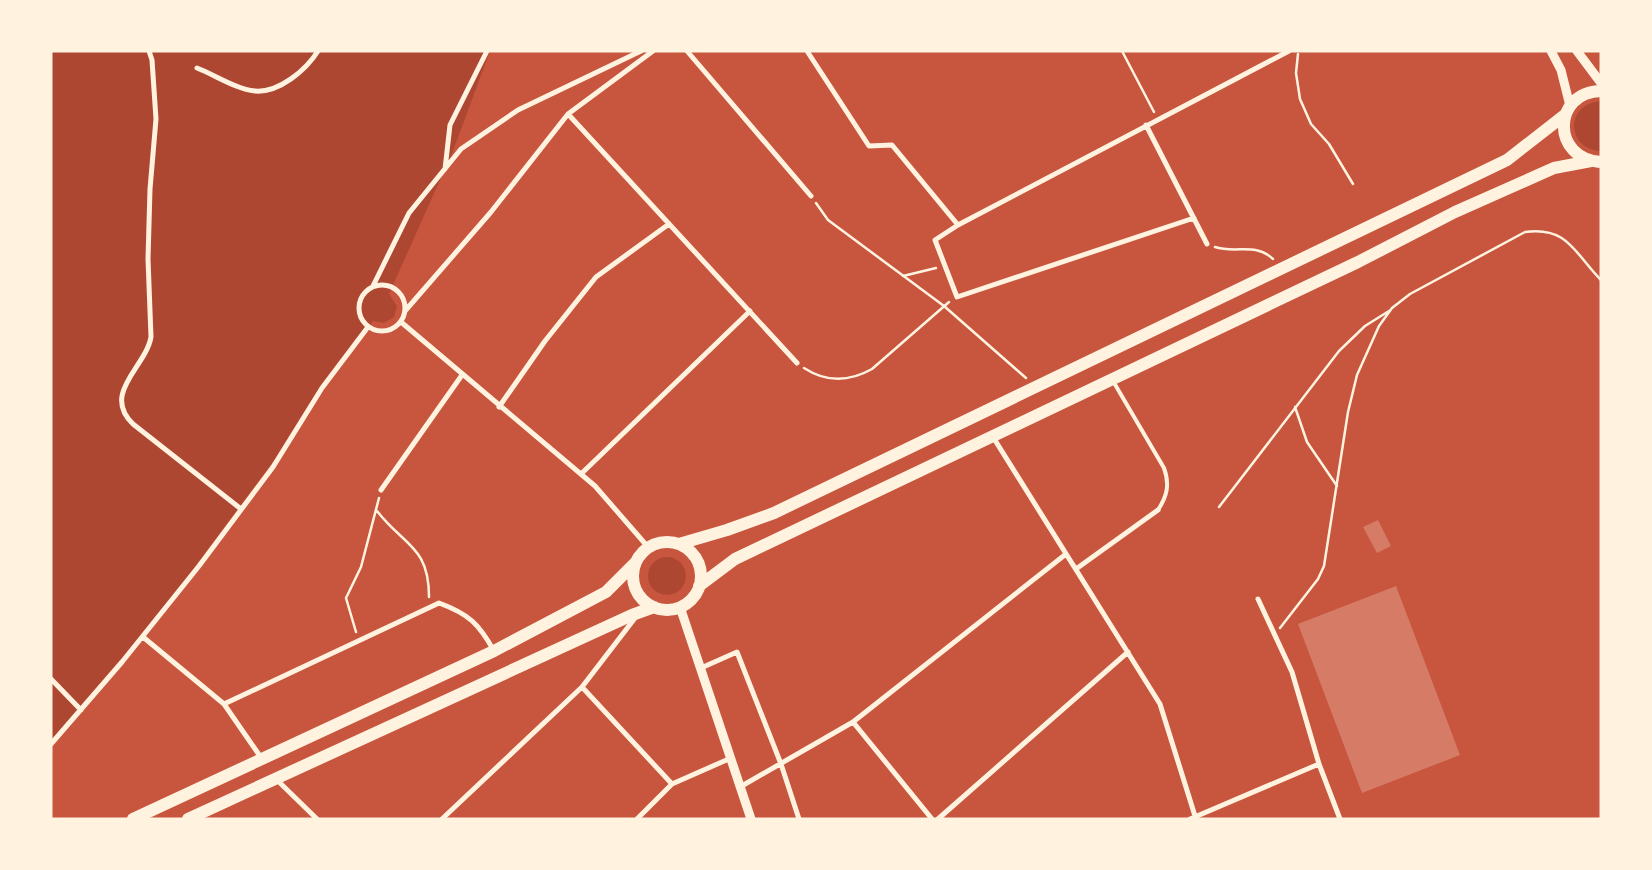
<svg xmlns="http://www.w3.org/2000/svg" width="1652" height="870" viewBox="0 0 1652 870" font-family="'Noto Serif',serif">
<rect width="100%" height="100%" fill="#c8553d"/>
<path fill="#ae4732" d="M 51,51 L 490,51 L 453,151 L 389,294 L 397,306 L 394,317 L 384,323 L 373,321 L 283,448 L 166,606 L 51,741 Z
M 1601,101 L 1601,151 L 1599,151 C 1583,149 1574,139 1574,123 C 1577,109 1587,102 1601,101 Z
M648 576a19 19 0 1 1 38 0a19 19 0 1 1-38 0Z"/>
<path fill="#d67c66" d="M 1378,520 L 1391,546 L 1377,553 L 1363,527 Z
M 1396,586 L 1460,755 L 1362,793 L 1298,624 Z"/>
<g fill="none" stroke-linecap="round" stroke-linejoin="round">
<path stroke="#fff3e0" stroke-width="2.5" d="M 1122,51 L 1154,112
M 1298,54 L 1296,73 L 1300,99 L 1311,124 L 1329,144 L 1353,184
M 816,203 L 828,220 L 944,306 L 1026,378
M 1215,247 C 1236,254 1255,242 1273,259
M 903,276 L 936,268
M 804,368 C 827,383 849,382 872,369 L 949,302
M 1295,407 L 1307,442 L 1337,486
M 1219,507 L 1339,351 L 1365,326 L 1389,311
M 377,511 C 404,546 429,546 429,597
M 1280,628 L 1318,579 L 1324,566 L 1348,412 L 1357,375 L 1379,326 L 1392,308 L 1410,294 L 1525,232 C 1568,226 1575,254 1601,280
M 356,632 L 346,598 L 361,567 L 379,498"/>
<path stroke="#fff3e0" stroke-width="4" d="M 1113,381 L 1164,468 C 1170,485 1167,496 1158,510"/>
<path stroke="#fff3e0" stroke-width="5" d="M 149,51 L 152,60 L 156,119 L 150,189 L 148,259 L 151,337 C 146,367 101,393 133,424 L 241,509
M 687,51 L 811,196
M 807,51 L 869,146 L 892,145 L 958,225
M 197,68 C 215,75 236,89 255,91 C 279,93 306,70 318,51
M 568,114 L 797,363
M 1146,125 L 1207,244
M 445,169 L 450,125 L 487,51
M 1194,218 L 957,297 L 935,240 L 958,225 L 1289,51
M359 308a23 23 0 1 1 46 0a23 23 0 1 1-46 0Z
M 373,286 L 409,213 L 461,149 L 518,110 L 641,51
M 405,311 L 491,212 L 568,114 L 653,51
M 401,322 L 595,486 L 648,547
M 499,407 L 545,341 L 596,277 L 669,224
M 993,437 L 1160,704 L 1195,816
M 581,474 L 750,311
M 381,490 L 462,375
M 1076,569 L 1158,510
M 1258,599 L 1292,672 L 1319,764 L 1340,819
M 143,637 L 224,704 L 262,759
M 701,668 L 737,652 L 781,764 L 799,819
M 51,679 L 81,710
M 582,687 L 672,784
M 224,704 L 439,603 C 469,614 479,624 494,651
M 853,722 L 932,819
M 51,744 L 122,662 L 199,566 L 273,467 L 322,388 L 368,327
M 276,779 L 317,819
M 740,787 L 853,722 L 1066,554
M 442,819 L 582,687 L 635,618
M 637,819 L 672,784 L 731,758
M 938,819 L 1128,652
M 1190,819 L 1319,764"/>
<path stroke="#fff3e0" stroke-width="9" d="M 1551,51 L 1561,70 L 1570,106
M 1577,51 L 1601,83
M 680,607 L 751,819"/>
<path stroke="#fff3e0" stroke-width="12" d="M 1601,91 C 1552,92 1551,159 1601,162
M633 576a34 34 0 1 1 68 0a34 34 0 1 1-68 0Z
M 679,544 L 727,530 L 774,513 L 1507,160 L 1566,114
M 699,586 L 735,559 L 1358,262 L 1455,212 L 1554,168 L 1591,161
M 133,819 L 494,651 L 606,592 L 635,563
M 188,819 L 632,615 L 654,607"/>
</g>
<rect width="1652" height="870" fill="none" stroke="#fff3e0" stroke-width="105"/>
</svg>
